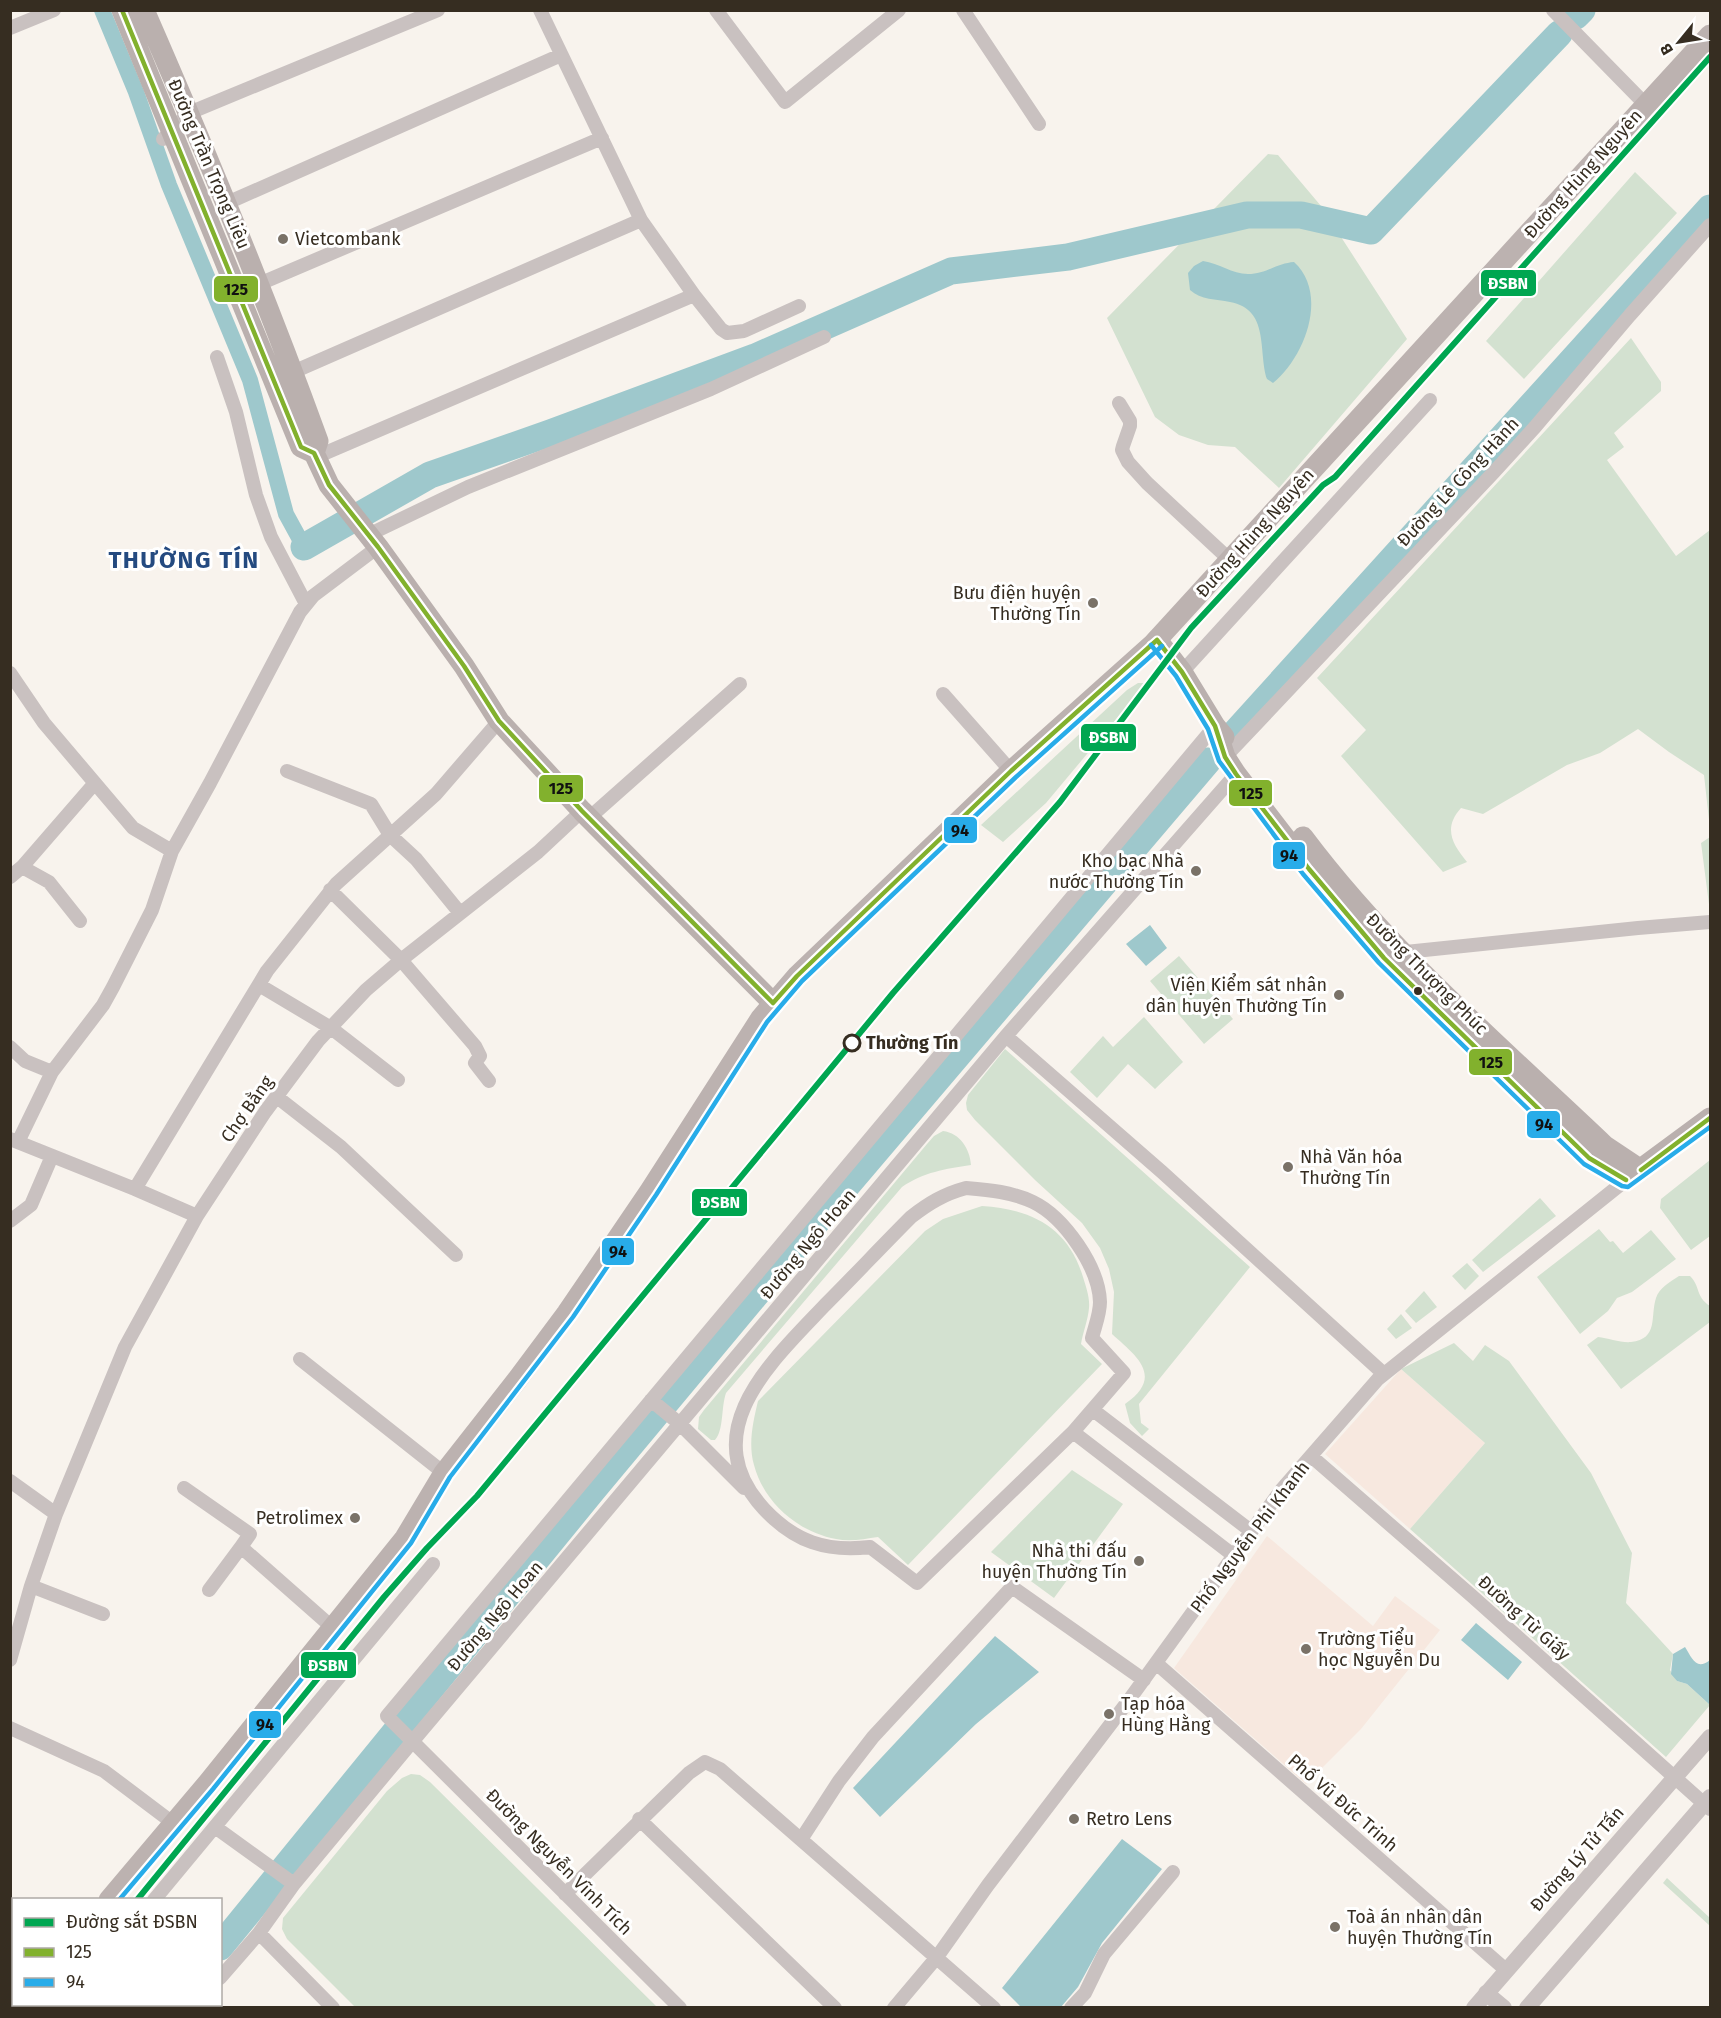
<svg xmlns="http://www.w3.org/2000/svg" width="1721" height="2018" viewBox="0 0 1721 2018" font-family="'Fira Sans',sans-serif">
<rect width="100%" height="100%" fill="#f8f3ed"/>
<path fill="#f7e8df" d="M 1401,1369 L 1485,1443 L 1410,1529 L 1325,1454 Z
M 1267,1536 L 1373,1626 L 1395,1596 L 1440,1630 L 1361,1729 L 1306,1784 L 1174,1668 Z"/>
<path fill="#d3e1d0" d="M 1268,154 L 1278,155 L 1321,206 L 1407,339 L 1279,488 L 1235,447 L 1208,445 L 1179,435 L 1155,417 L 1107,318 Z
M 1635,172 L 1677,213 L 1524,379 L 1486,341 Z
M 1631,338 L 1661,382 L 1661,391 L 1614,433 L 1624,447 L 1607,460 L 1676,556 L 1710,530 L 1710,829 L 1704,775 L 1669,752 L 1638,729 L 1600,753 L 1567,765 L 1483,814 L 1461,808 C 1443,828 1452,844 1467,862 L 1443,872 L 1341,756 L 1366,730 L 1317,678 Z
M 1138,683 L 1144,683 L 1143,687 L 1046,803 L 1003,842 L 981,825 L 1127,690 Z
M 1710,837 L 1710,912 L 1701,843 Z
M 1179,956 L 1233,1019 L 1204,1044 L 1150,981 Z
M 1144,1017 L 1183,1062 L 1155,1089 L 1128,1064 L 1097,1098 L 1070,1072 L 1103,1036 L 1113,1047 Z
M 1005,1049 L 1250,1267 L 1139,1404 L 1141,1423 L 1149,1429 L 1142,1436 L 1130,1423 L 1125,1404 C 1165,1376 1136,1356 1112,1334 L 1114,1292 L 1109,1269 L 1100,1248 L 1082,1223 L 1035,1180 L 975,1120 L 967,1110 L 966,1103 L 968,1095 Z
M 943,1131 C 960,1133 970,1149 971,1165 C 945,1169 924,1172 902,1187 L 726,1393 C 721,1407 724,1430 715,1440 L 711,1440 L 698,1429 L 699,1417 L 704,1410 L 927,1144 L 934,1136 Z
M 1710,1160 L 1710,1236 L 1691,1250 L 1660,1208 L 1661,1199 Z
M 1540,1198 L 1556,1216 L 1483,1272 L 1472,1260 Z
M 982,1206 C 1031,1209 1068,1227 1083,1277 C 1086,1287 1090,1298 1089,1308 C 1088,1320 1083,1332 1081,1344 L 1102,1364 L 908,1565 L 878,1537 C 864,1539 850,1542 836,1539 C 798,1532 764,1503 754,1465 C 748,1444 753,1422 758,1401 L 925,1231 L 943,1219 Z
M 1599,1229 L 1610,1242 L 1613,1241 L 1623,1253 L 1651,1230 L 1676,1259 L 1632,1292 L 1617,1298 L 1608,1311 L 1580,1334 L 1537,1277 Z
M 1467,1263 L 1479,1276 L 1465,1290 L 1452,1276 Z
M 1679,1276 L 1690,1276 C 1701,1287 1695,1296 1710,1306 L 1710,1322 L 1621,1389 L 1587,1345 L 1598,1337 C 1608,1338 1621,1343 1631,1342 C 1659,1339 1650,1316 1656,1298 C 1659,1288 1670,1282 1679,1276 Z
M 1424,1291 L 1437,1307 L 1416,1323 L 1405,1311 Z
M 1401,1314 L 1412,1328 L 1396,1339 L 1387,1329 Z
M 1454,1343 L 1473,1361 L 1485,1345 L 1509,1361 L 1591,1473 L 1632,1553 L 1626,1603 L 1673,1654 L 1670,1670 L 1677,1681 L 1687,1684 L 1710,1705 L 1666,1757 L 1410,1529 L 1485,1443 L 1401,1369 Z
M 1072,1470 L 1123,1504 L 1054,1598 L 991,1552 Z
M 411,1774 L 420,1775 L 430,1782 L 657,2007 L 355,2007 L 287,1939 L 282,1929 L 283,1918 L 387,1791 L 402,1778 Z
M 1667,1878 L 1710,1918 L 1710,1926 L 1663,1883 Z"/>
<path fill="#9ec8cc" d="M 1203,261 C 1219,263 1232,274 1248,274 C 1265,274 1278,263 1294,262 C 1329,294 1305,357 1273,383 L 1267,379 C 1258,352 1270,309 1230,302 C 1216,299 1201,300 1190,290 L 1188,273 L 1194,266 Z
M 1150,925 L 1167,948 L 1146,966 L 1126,944 Z
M 1476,1623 L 1522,1662 L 1508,1680 L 1461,1640 Z
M 995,1636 L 1039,1672 L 976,1724 L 880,1817 L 853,1788 Z
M 1685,1647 C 1692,1658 1696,1671 1710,1660 L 1710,1705 L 1687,1684 L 1677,1681 L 1671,1674 L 1673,1654 Z
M 1122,1839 L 1162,1869 L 1102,1943 L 1078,1987 L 1061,2007 L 1021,2007 L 1002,1988 Z"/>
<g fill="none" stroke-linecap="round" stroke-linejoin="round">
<path stroke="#9ec8cc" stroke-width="16" d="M 102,10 L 136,92 L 169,185 L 250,380 L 286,514 L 304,547"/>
<path stroke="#9ec8cc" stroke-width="27" d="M 1576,16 L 1582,10
M 304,547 L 430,475 L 550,433 L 755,357 L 951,271 L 1068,257 L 1247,215 L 1301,215 L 1371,231 L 1559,34
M 1234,734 L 1710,208
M 220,1947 L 592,1491 L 848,1184 L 1208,761
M 171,2008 L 174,2004"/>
<path stroke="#c9c1c0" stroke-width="14" d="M 540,10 L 641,220 L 694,295
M 716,10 L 785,102 L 899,10
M 963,10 L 1039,124
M 1553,10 L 1646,105
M 10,28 L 54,10
M 163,139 L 189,113 L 438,10
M 227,203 L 561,55
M 259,284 L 602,138
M 217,357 L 236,412 L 256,495 L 271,537 L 306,604
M 293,372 L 641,220
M 1119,403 L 1130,421 L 1130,426 L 1123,446 L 1122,450 L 1128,462 L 1147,483 L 1230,560
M 316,457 L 694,295 L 721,329 L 727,333 L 744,331 L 799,306
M 368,535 L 468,487 L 711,389 L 824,337
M 1182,672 L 1430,400
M 10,673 L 44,723 L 133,828 L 172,851 L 152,910 L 113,987 L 103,1005 L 52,1072 L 18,1142
M 943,694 L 1011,771
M 1225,757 L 1494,472 L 1535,427 L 1630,315 L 1710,225
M 287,771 L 371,804 L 390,835 L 416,859 L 460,913
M 589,818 L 740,684
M 172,851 L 210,783 L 300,612 L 313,596 L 378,547
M 22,867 L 49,882 L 80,921
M 10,877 L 22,867 L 94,784
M 330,890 L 401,960 L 475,1046 L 480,1056 L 475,1063 L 489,1081
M 1396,953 L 1638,928 L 1710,922
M 259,985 L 331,1028 L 398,1080
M 1006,1036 L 1162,1172 L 1384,1374
M 10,1047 L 25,1061 L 52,1072
M 277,1097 L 341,1147 L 456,1255
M 10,1139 L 135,1189 L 267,971 L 336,884 L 436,794 L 499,721
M 966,1188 C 990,1190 1012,1192 1033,1202 C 1064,1217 1099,1267 1100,1302 C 1100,1314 1095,1326 1092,1338 L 1124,1373 L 1073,1432 L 917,1583 L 870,1547 C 826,1552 795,1542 764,1509 C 693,1432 772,1361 825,1305 C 854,1276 882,1246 911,1217 C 929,1203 944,1194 966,1188 Z
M 135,1189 L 197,1216
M 10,1221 L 31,1205 L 52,1156
M 300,1359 L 444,1473
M 651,1400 L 680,1424 L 744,1488
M 1093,1410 L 1251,1531
M 1073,1432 L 1233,1555
M 1311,1456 L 1472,1596 L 1710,1809
M 10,1481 L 56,1514
M 184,1488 L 250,1534 L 241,1547 L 333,1628
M 31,1586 L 103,1614
M 209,1590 L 241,1547
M 10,1660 L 31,1586 L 56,1514 L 125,1347 L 197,1216 L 265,1112 L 318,1041 L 366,990 L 401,960 L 538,852 L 582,811
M 1156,1663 L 1506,1970
M 10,1728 L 104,1771 L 173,1823
M 639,1819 L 835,2008
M 215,1827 L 294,1884
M 802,1838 L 839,1781 L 873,1737 L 1012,1587 L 1144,1680
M 565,1894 L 689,1773 L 705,1762 L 720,1769 L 994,2008
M 154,1900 L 433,1564
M 259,1933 L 333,2008
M 220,1978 L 259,1933 L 294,1884 L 412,1742 L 1006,1036 L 1236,774
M 63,2008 L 65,2004
M 195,2008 L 198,2004
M 680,2008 L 387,1716 L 1215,726
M 894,2008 L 937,1957 L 988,1885 L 1129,1700 L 1282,1489 L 1378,1379 L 1626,1180
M 1071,2008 L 1085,1993 L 1104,1954 L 1173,1872"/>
<path stroke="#c9c1c0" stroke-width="16" d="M 1486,1993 L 1504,2008
M 1474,2008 L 1710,1737
M 1527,2008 L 1710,1797"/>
<path stroke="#bab0ae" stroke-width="21" d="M 122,10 L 301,447 L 314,453 L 329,485 L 378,547 L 464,666 L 499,721 L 582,811 L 773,1003
M 144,10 C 206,152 265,295 318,441 L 314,453
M 1157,640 L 1182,672 L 1215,726 L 1224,737
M 1215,726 L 1225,757 L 1236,774 L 1309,869 L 1384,958 L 1589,1158 L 1626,1180 L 1710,1118
M 1303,837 C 1389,952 1501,1047 1605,1146 L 1641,1170"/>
<path stroke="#bcb2b0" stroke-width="21" d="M 109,1900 L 207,1784 L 405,1538 L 444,1473 L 517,1380 L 567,1313 L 650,1191 L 761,1018 L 797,976 L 1011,771 L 1153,644 L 1710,35
M 19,2008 L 22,2004"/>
<g stroke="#fff" stroke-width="9">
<path id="bus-1" d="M 122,10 L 301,447 L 314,453 L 329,485 L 378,547 L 464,666 L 499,721 L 582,811 L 773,1003
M 1157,640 L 1182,672 L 1215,726 L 1225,757 L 1236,774 L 1309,869 L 1384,958 L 1589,1158 L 1626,1180
M 773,1003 L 797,976 L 1011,771 L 1157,640
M 1641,1170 L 1710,1118"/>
</g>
<g stroke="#fff" stroke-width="9">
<path id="bus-2" d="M 1151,645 L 1176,676 L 1208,729 L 1219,761 L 1303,874 L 1379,963 L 1584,1164 L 1622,1186 L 1628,1187 L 1710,1127
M 119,1900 L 213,1789 L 411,1543 L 450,1477 L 573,1317 L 656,1195 L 767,1022 L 802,981 L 1016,777 L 1162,646"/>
</g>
<use href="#bus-1" stroke="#82b12d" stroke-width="4.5"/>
<use href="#bus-2" stroke="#28ace9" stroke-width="4.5"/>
<g stroke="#fff" stroke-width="10">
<path id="rail-1" d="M 137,1900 L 384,1597 L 427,1548 L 477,1496 L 893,993 L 1060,802 L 1191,628 L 1323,485 L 1335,477 L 1710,57"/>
</g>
<use href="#rail-1" stroke="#00a651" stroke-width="6"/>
</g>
<g fill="#7a7268" stroke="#fff" stroke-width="2">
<circle cx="283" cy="239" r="6"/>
<circle cx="1093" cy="603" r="6"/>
<circle cx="1196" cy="871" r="6"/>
<circle cx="1339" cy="995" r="6"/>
<circle cx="1288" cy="1167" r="6"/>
<circle cx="355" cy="1518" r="6"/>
<circle cx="1139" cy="1561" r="6"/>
<circle cx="1306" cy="1649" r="6"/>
<circle cx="1109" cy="1714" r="6"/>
<circle cx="1074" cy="1819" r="6"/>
<circle cx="1335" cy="1927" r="6"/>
</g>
<circle fill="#362d21" stroke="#fff" stroke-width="2" cx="1418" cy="991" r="5"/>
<circle fill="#fff" stroke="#362d21" stroke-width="3" cx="852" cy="1043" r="8"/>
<g text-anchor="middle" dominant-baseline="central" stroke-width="6" stroke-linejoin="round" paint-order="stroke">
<g font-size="18" fill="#362d21" stroke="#fff">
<text transform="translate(209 164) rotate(67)">Đường Trần Trọng Liêu</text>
<text transform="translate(1583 174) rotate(-48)">Đường Hùng Nguyên</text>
<text transform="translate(1458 482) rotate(-47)">Đường Lê Công Hành</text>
<text transform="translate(1255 533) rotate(-48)">Đường Hùng Nguyên</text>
<text transform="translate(1427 974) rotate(45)">Đường Thượng Phúc</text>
<text transform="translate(247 1109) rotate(-55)">Chợ Bằng</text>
<text transform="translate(808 1244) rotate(-50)">Đường Ngô Hoan</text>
<text transform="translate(1250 1537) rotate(-53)">Phố Nguyễn Phi Khanh</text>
<text transform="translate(495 1616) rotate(-50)">Đường Ngô Hoan</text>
<text transform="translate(1524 1618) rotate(42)">Đường Từ Giấy</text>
<text transform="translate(1343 1803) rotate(41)">Phố Vũ Đức Trinh</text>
<text transform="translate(1577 1859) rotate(-49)">Đường Lý Tử Tấn</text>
<text transform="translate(559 1862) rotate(45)">Đường Nguyễn Vĩnh Tích</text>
</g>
<g font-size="18" fill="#362d21" stroke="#fff" text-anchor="start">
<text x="295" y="239">Vietcombank</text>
<text x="1081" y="593" text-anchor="end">Bưu điện huyện<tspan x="1081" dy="21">Thường Tín</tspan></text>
<text x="1184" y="861" text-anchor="end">Kho bạc Nhà<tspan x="1184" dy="21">nước Thường Tín</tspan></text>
<text x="1327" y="985" text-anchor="end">Viện Kiểm sát nhân<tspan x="1327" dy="21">dân huyện Thường Tín</tspan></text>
<text x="1300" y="1157">Nhà Văn hóa<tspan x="1300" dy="21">Thường Tín</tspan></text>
<text x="343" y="1518" text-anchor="end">Petrolimex</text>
<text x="1127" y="1551" text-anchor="end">Nhà thi đấu<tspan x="1127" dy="21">huyện Thường Tín</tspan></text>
<text x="1318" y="1639">Trường Tiểu<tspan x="1318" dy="21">học Nguyễn Du</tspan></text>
<text x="1121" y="1704">Tạp hóa<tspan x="1121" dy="21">Hùng Hằng</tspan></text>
<text x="1086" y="1819">Retro Lens</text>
<text x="1347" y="1917">Toà án nhân dân<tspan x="1347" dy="21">huyện Thường Tín</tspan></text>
</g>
<g font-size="18" font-weight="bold" fill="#362d21" stroke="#fff" text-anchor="start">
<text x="866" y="1043">Thường Tín</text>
</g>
<g font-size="24" font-weight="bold" letter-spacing="1.5" fill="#244a80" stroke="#fff">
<text x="184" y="560">THƯỜNG TÍN</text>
</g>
</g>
<g stroke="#fff" stroke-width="2">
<rect x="1480" y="269" width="57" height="28" rx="6" fill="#00a651"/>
<rect x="213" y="275" width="46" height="28" rx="6" fill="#82b12d"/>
<rect x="1080" y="723" width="57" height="29" rx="6" fill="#00a651"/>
<rect x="538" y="774" width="46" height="29" rx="6" fill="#82b12d"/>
<rect x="1228" y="779" width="45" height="28" rx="6" fill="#82b12d"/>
<rect x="943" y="816" width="35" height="28" rx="6" fill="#28ace9"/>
<rect x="1272" y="841" width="34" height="29" rx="6" fill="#28ace9"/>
<rect x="1468" y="1048" width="45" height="28" rx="6" fill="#82b12d"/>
<rect x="1526" y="1110" width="35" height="29" rx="6" fill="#28ace9"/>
<rect x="691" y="1188" width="57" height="29" rx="6" fill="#00a651"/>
<rect x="601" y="1237" width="34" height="29" rx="6" fill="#28ace9"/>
<rect x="300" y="1651" width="57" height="28" rx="6" fill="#00a651"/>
<rect x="248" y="1710" width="34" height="29" rx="6" fill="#28ace9"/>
</g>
<g font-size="16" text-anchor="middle" font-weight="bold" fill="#fff">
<text x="1508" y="289">ĐSBN</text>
<text x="1109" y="743">ĐSBN</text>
<text x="720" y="1208">ĐSBN</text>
<text x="328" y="1671">ĐSBN</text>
</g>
<g font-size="16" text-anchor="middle" font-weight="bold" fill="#111">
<text x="236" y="295">125</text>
<text x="561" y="794">125</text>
<text x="1251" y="799">125</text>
<text x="960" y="836">94</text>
<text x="1289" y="861">94</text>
<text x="1491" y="1068">125</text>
<text x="1544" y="1130">94</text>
<text x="618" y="1257">94</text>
<text x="265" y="1730">94</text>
</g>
<rect width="1721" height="2018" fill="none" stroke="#362d21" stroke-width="24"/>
<rect x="12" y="1898" width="210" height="108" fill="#ffffff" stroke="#afaba6" stroke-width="1.5"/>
<rect x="24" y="1918" width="30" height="9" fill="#00a651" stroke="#afaba6" stroke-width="1.5"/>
<text x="66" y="1928" font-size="18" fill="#362d21">Đường sắt ĐSBN</text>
<rect x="24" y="1948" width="30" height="9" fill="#82b12d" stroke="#afaba6" stroke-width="1.5"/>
<text x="66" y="1958" font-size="18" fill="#362d21">125</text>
<rect x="24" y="1978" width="30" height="9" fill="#28ace9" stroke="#afaba6" stroke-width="1.5"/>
<text x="66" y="1988" font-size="18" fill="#362d21">94</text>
<g transform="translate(1679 42) rotate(240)" stroke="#ffffff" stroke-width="4.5" paint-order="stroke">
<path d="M0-4.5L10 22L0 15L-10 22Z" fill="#362d21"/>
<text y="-9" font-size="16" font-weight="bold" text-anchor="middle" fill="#362d21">B</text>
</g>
</svg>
